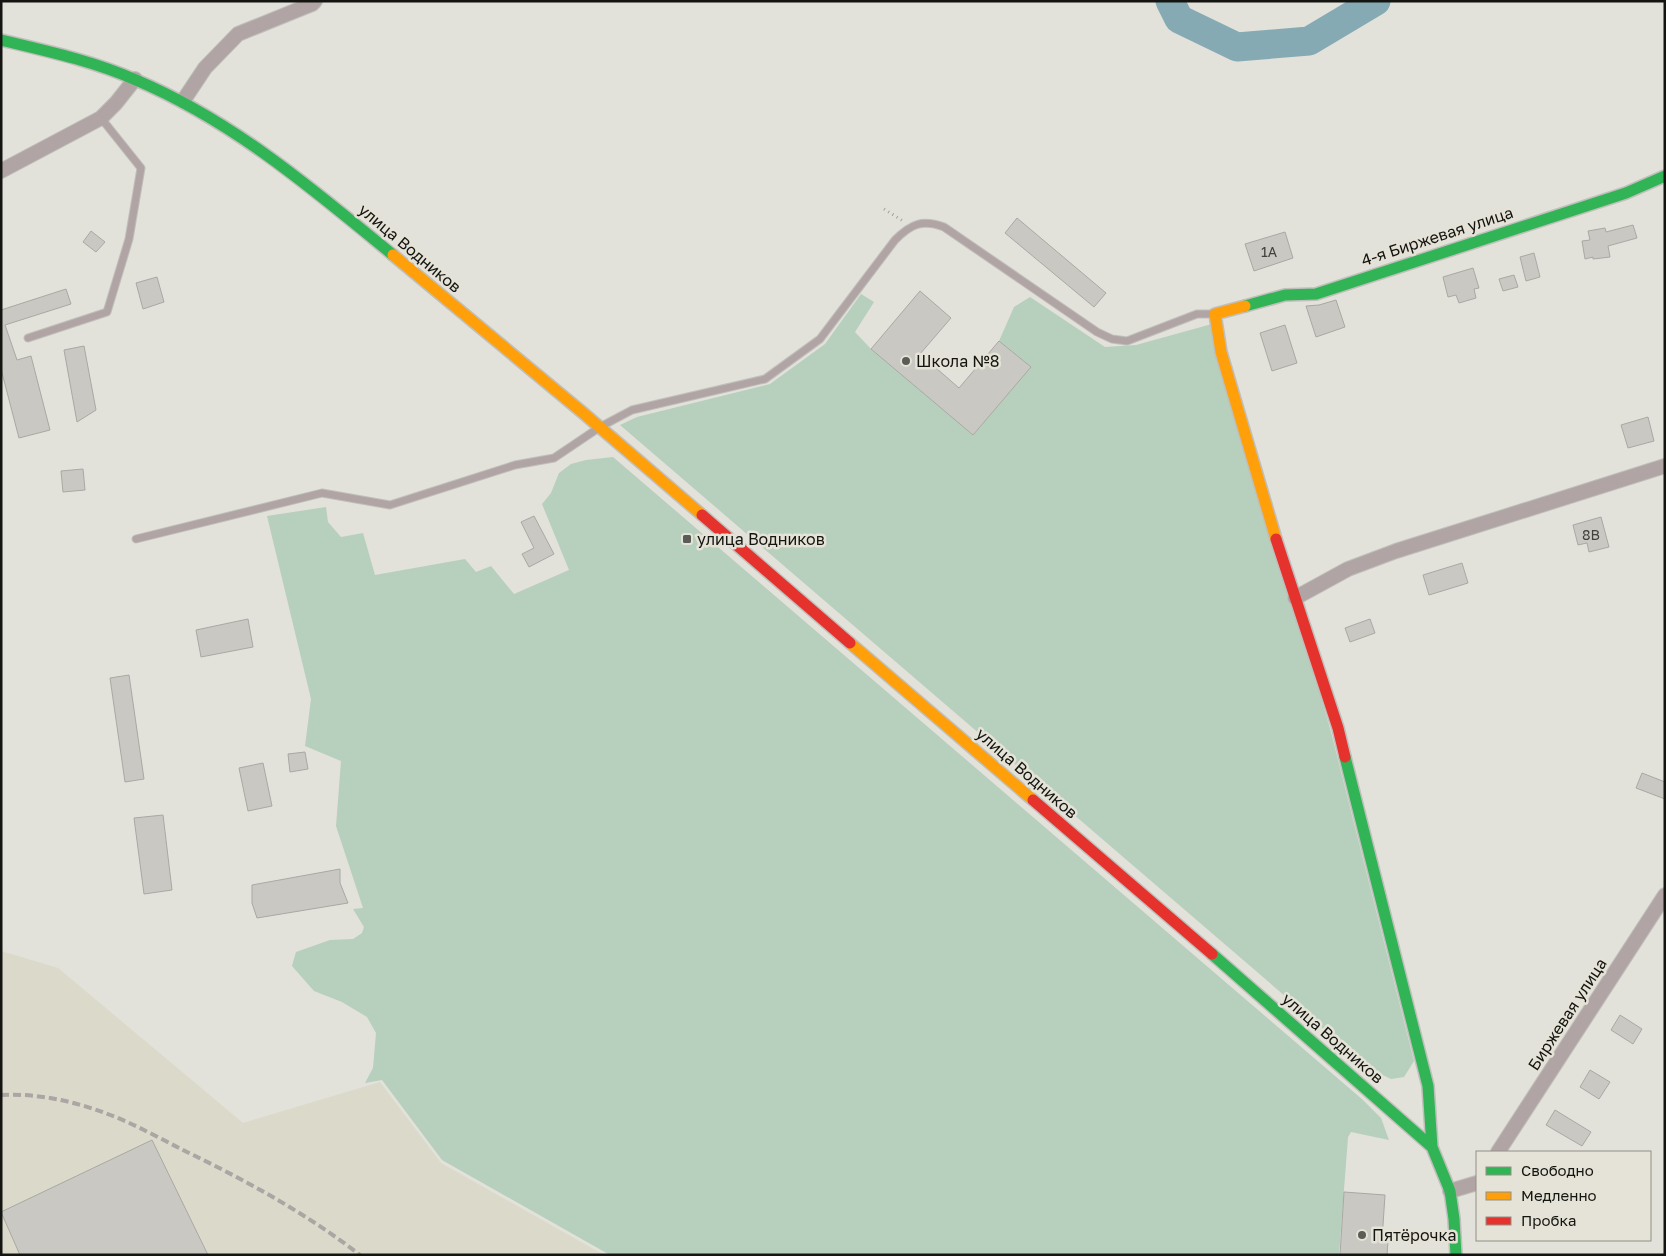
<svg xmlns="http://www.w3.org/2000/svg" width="1666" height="1256" viewBox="0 0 1666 1256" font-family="'Golos Text',sans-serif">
<rect width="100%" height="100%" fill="#e2e1da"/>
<path fill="#dbd9ca" d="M 1,951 L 58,968 L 243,1123 L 380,1082 L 441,1163 L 604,1255 L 1,1255 Z"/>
<path fill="#b7cfbd" d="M 861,294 L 874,302 L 855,332 L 871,349 L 973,435 L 1031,367 L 999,341 L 1014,307 L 1030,297 L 1105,347 L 1136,345 L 1212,324 L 1331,732 L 1414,1061 L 1404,1077 L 1391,1079 L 1370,1069 L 620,425 L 637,417 L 770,384 L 825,344 Z
M 613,457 L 1363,1100 L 1381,1118 L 1389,1140 L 1351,1132 L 1348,1137 L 1339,1255 L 610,1255 L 442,1160 L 382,1080 L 365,1083 L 373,1068 L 376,1033 L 367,1017 L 342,1002 L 314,991 L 292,966 L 296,952 L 330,940 L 353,939 L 362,933 L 364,927 L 353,909 L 363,908 L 336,826 L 341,761 L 305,746 L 311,699 L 267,516 L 326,507 L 328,522 L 341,537 L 363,533 L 375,575 L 465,559 L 476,572 L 491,566 L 514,594 L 569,570 L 542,504 L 551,493 L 559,473 L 571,464 L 586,460 Z"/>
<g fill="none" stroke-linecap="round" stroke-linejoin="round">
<path stroke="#85aab4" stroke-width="29" d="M 1170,1 L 1179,19 L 1237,47 L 1309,41 L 1376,1"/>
</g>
<path fill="#c9c8c3" stroke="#a9a8a3" d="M 1017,218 L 1106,293 L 1094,307 L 1005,233 Z
M 1633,225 L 1637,238 L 1608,246 L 1610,257 L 1593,259 L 1593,257 L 1585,259 L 1582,241 L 1590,240 L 1588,231 L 1605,228 L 1606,232 Z
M 91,231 L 105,242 L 96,252 L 83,242 Z
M 1285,232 L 1293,258 L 1254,271 L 1245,244 Z
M 1534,253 L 1540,277 L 1526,281 L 1520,257 Z
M 1473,268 L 1479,288 L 1474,289 L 1476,298 L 1459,303 L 1456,295 L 1448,297 L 1443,277 Z
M 1514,275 L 1518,287 L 1503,291 L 1499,279 Z
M 157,277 L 164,302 L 143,309 L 136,283 Z
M 66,289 L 71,304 L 5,325 L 17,360 L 31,356 L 50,430 L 19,438 L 1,369 L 1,310 Z
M 920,291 L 951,318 L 920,354 L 959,388 L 999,341 L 1031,367 L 973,435 L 871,349 Z
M 1336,300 L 1345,327 L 1316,337 L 1306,306 L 1319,305 Z
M 1285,325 L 1297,363 L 1272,371 L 1260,333 Z
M 84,346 L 96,410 L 77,422 L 64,350 Z
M 1648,417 L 1654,441 L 1628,448 L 1621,425 Z
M 83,469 L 85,490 L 63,492 L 61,471 Z
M 534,516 L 554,554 L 529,567 L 522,554 L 534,548 L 521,522 Z
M 1601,517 L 1609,547 L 1589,552 L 1587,543 L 1578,545 L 1573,525 Z
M 1462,563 L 1468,583 L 1429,595 L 1423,575 Z
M 248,619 L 253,647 L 201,657 L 196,630 Z
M 1370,619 L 1375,633 L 1350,642 L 1345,628 Z
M 129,675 L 144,779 L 125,782 L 110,678 Z
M 305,752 L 308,769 L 290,772 L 288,754 Z
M 263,763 L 272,806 L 248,811 L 239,768 Z
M 1642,773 L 1665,782 L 1665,799 L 1636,788 Z
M 163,815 L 172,890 L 144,894 L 134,818 Z
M 340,869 L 340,883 L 348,903 L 257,918 L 252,903 L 252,885 Z
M 1620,1015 L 1642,1029 L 1633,1044 L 1611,1030 Z
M 1590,1070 L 1610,1082 L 1599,1099 L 1580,1087 Z
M 1555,1110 L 1591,1132 L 1582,1146 L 1546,1125 Z
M 152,1140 L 208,1255 L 20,1255 L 1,1212 Z
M 1344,1192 L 1385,1195 L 1382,1240 L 1388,1241 L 1387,1255 L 1340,1255 Z"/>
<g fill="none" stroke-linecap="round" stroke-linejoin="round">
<g stroke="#c0bfbb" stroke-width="9">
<path id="lane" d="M 28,338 L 107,312 L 129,239 L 141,168 L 101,118
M 136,539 L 322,493 L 390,505 L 515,465 L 554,458 L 600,427 L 632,410 L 765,379 L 820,339 L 895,240 C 911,224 922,219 944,227 L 1097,332 L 1112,339 L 1127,341 L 1197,314 L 1213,314"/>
</g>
<g stroke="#c0bfbb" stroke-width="16">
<path id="street" d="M 183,101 L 205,68 L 238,34 L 312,4 L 315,1
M 1,171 L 101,118 L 116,103 L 135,79
M 1295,598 L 1348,569 L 1396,551 L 1665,466
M 1498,1152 L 1665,895
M 1450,1191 L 1477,1183"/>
</g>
<g stroke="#c0bfbb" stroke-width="14">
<path id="fast" d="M 1,40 C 47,51 93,61 136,80 C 233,121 313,189 393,255
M 1245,306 L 1285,295 L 1316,294 L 1626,193 L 1665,176
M 1345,757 L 1428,1086 L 1432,1147 L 1450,1191 L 1454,1219 L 1456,1255
M 1212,954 L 1432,1147"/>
</g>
<g stroke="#c0bfbb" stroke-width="14">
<path id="slow" d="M 393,255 L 582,412 L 702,515
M 1245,306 L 1215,314 L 1221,352 L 1276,539
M 850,643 L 1033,800"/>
</g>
<g stroke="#c0bfbb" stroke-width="14">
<path id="jam" d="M 702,515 L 850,643
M 1276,539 L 1338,728 L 1345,757
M 1033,800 L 1212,954"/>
</g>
<path stroke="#a6a09e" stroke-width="3" stroke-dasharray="1 4" stroke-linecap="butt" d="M 884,209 L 903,221"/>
<use href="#lane" stroke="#b0a5a4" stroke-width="7"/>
<use href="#street" stroke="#b0a5a4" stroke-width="14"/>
<use href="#fast" stroke="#30b455" stroke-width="11"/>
<use href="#slow" stroke="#ff9f0a" stroke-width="11"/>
<use href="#jam" stroke="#e5322d" stroke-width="11"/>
<path stroke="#aba5a3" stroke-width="4" stroke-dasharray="8 4" stroke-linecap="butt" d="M 1,1095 C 36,1093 73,1101 105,1113 C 133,1123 161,1139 187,1152 C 247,1181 307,1214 360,1255"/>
</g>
<g fill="#5c5c57" stroke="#e5e3d7" stroke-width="2">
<circle cx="906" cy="361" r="5"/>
<rect x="682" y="534" width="10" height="10" rx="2.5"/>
<circle cx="1362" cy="1235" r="5"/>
</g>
<g text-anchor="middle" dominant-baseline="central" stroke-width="5" stroke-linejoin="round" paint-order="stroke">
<g font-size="14" fill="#42423e">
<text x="1269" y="251">1А</text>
<text x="1591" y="534">8В</text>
</g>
<g font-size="16" fill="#141410" stroke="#e5e3d7">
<text transform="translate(1437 236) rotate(-18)">4-я Биржевая улица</text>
<text transform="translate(410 248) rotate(40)">улица Водников</text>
<text transform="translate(1027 773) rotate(41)">улица Водников</text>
<text transform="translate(1567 1014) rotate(-57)">Биржевая улица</text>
<text transform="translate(1333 1038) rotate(41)">улица Водников</text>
</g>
<g font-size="16" fill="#141410" stroke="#e5e3d7" text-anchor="start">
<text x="916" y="361">Школа №8</text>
<text x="697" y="539">улица Водников</text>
<text x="1372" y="1235">Пятёрочка</text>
</g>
</g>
<rect width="1666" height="1256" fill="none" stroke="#141410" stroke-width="5"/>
<rect x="1476" y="1151" width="175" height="90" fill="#e5e3d7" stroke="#919087"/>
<rect x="1486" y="1167" width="25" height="8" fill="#30b455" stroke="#919087"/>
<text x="1521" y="1176" font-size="15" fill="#141410">Свободно</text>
<rect x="1486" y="1192" width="25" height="8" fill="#ff9f0a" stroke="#919087"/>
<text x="1521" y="1201" font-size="15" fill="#141410">Медленно</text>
<rect x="1486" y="1217" width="25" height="8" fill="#e5322d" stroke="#919087"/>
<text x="1521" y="1226" font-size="15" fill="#141410">Пробка</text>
</svg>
